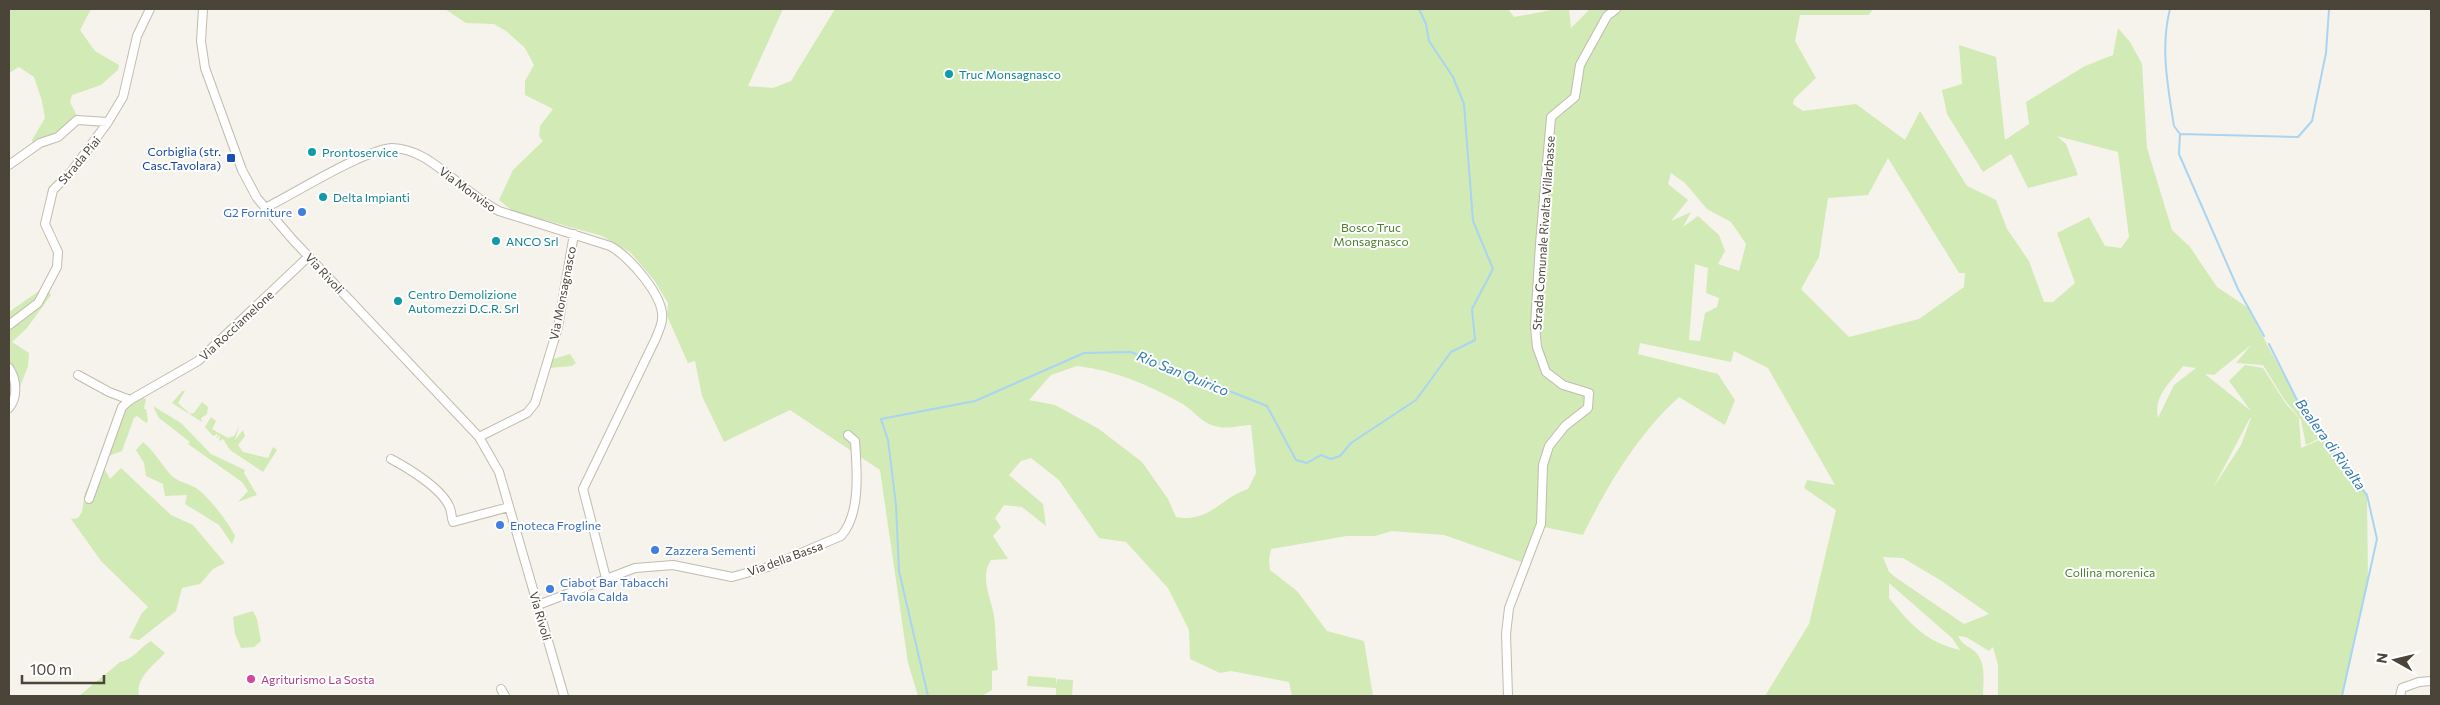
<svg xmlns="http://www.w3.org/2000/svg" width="2440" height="705" viewBox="0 0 2440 705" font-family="Commissioner,sans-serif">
<rect width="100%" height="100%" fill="#f6f3ec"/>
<path fill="#d2eab5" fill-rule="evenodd" d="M 9,9 L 91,9 L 80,30 L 95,51 L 119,65 L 118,70 L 101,85 L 72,95 L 70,102 L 77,116 L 57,136 L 33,144 L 32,140 L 45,118 L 42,101 L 34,77 L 19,67 L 9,73 Z
M 445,9 L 783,9 L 748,86 L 773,88 L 791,81 L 835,9 L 1508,9 L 1514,17 L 1557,9 L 1569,9 L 1571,28 L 1590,9 L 1873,9 L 1869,15 L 1800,15 L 1795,41 L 1816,78 L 1794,99 L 1793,104 L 1803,111 L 1856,104 L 1905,140 L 1920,111 L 1967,186 L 1996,200 L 2007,229 L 2029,261 L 2044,302 L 2053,302 L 2075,283 L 2057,233 L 2089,217 L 2105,246 L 2121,248 L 2129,237 L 2118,152 L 2057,136 L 2066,144 L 2078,175 L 2028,188 L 2011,154 L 1983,172 L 1947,114 L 1942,90 L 1962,84 L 1959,45 L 1996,57 L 2005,140 L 2029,124 L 2026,102 L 2085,66 L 2113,55 L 2118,28 L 2130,42 L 2142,64 L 2147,148 L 2172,230 L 2190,247 L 2217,287 L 2247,307 L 2299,404 L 2324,436 L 2306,445 L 2301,420 L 2284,399 L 2263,365 L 2236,363 L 2251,345 L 2214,375 L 2205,374 L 2251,411 L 2229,381 L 2245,365 L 2263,368 L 2286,404 L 2299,418 L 2301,448 L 2326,437 L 2367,495 L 2368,583 L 2342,696 L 1998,696 L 1998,665 L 1993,647 L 1989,651 L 1966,637 L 1958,636 C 1963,647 1973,647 1978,655 C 1986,666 1983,684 1983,696 L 1765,696 L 1809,624 L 1836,510 L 1804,488 L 1807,480 L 1835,485 L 1768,368 L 1734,351 L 1731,362 L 1640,343 L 1638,354 L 1718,374 L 1735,400 L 1725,425 L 1679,397 C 1638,434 1607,486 1583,535 L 1544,527 L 1527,564 L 1444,535 L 1392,531 L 1375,536 L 1347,536 L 1271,549 L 1269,560 L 1270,570 L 1297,591 L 1327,631 L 1364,641 L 1373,696 L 1292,696 L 1289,682 L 1231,671 L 1220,673 L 1190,659 L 1189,630 L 1168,588 L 1126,542 L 1099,538 L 1059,480 L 1031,458 L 1021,461 L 1009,475 L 1043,504 L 1046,526 L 1022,507 L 1004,505 L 995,518 L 1001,527 L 993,536 L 1008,559 L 991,560 C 978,580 994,602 995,624 C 996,639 996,655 998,670 L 992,671 L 992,690 L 982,696 L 918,696 L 908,663 L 880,470 L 790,410 L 724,442 L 702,396 L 695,361 L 688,363 L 667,316 L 668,303 L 654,280 L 630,252 L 602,236 L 513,211 L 499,200 L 513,170 L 543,141 L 539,136 L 540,126 L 553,109 L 525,95 L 525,81 L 534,65 L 525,48 L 506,31 L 494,24 L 466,23 ZM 1888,158 L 1959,273 L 1965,273 L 1964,287 L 1919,319 L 1849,337 L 1801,289 L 1819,257 L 1828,198 L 1868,195 ZM 1671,173 L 1685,183 L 1707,209 L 1731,222 L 1746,244 L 1739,271 L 1718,264 L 1725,251 L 1719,235 L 1698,216 L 1683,227 L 1691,212 L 1671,221 L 1688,200 L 1668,184 ZM 1695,264 L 1708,268 L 1706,293 L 1719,298 L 1717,307 L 1705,313 L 1700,341 L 1689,340 ZM 1077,366 C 1114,370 1149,385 1181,403 C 1195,411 1202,425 1220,427 C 1229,429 1242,425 1251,425 L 1256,473 L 1248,489 C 1220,498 1210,523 1176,517 L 1168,499 L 1142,462 L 1099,429 L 1055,405 L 1029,400 L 1051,375 ZM 2183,366 L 2196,368 L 2174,385 L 2158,418 C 2153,396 2171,382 2183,366 ZM 2251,418 L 2241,445 L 2213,488 L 2250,418 ZM 1883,557 L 1903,558 L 1940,580 L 1989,614 L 1964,624 L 1895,577 L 1889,572 ZM 1889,583 L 1952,638 L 1960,650 C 1926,642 1910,624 1889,598 Z
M 46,286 L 51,295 L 27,328 L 12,342 L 29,353 L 28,366 L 9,415 L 9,312 Z
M 570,354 L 576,363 L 572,366 L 549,368 L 550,360 Z
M 182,391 L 185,391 L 178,403 L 190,414 L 194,413 L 202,402 L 208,407 L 207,414 L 201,418 L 202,422 L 172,403 Z
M 141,397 L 146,399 L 144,409 L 146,409 L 148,421 L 146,423 L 137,416 L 134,418 L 122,451 L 106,457 L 123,409 Z
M 153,406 L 181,423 L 211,454 L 245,470 L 244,473 L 257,495 L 238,502 L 248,491 L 242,482 L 188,444 L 190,442 L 159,418 Z
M 211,417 L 216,421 L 212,429 L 228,438 L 234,436 L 239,426 L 235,440 L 243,430 L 245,436 L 238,445 L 243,452 L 268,458 L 273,447 L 277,450 L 263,472 L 230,450 L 223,439 L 219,441 L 220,435 L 216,439 L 218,434 L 213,436 L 205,427 Z
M 143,442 C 155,452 161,464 171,475 C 178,482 184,482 192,486 C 205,491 229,523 235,536 L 232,544 L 219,525 L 185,504 L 187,495 L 165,496 L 163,484 L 146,476 L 144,463 L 136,450 Z
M 100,461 L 110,479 L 121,468 L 171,515 L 193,525 L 225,563 L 213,569 L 200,584 L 182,588 L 176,611 L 139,640 L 129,638 L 142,613 L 148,607 L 101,561 L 71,519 L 78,518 L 82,512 L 85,493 Z
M 253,611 L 257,619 L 261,641 L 254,647 L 241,648 L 235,634 L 233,617 Z
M 151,641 L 165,653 C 154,665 135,678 139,696 L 79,696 L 120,662 C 133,660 139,648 151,641 Z
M 1028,676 L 1056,678 L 1056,685 L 1057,679 L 1073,680 L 1072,696 L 1056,696 L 1056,688 L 1027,686 Z"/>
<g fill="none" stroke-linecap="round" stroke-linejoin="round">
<path stroke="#a9d4f2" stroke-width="2" d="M 2170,9 C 2160,47 2168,88 2174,126 L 2180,134 L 2179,154 L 2238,289 L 2264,336
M 2180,134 L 2298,137 L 2312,121 L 2326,53 L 2329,9
M 2269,344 L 2298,402 L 2310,413 L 2337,458 L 2367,495 L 2377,539 L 2342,696
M 928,696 L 899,571 L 896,505 L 888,440 L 881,419 L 975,401 L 1084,353 L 1131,352 L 1267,406 L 1296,460 L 1307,463 L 1321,455 L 1331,459 L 1340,456 L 1351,443 L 1416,400 L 1451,352 L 1475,340 L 1472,309 L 1493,269 L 1473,221 L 1464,104 L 1453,77 L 1429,41 L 1426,24 L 1419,9"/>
<g stroke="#c2bbae" stroke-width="10">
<path id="minor" d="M 203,9 L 201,41 L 205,68 L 242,170 L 257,198 L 293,240 L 479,437 L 499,472 L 564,696
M 9,165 L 40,143 L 58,137 L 77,120 L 108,122 L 123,97 L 137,36 L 150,9
M 265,208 C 294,194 363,150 392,148 C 403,148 416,153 425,158 C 451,174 472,197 499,211 L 610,246 C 629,256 665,297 662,319 C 662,325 658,332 656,338 L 583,489 L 606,578
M 9,325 L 38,303 L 57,267 L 58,252 L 45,224 L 53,190 L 71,172 L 108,122
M 9,368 C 17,380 18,397 9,408
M 78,375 L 109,392 L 130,400
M 479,437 L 527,413 L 535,403 L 558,327 L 574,234
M 391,459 C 408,468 441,488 449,506 C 452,511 451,517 453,522 L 509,507
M 89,499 L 122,407 L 130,400 L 198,361 L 309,256
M 538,605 L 635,568 L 673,565 L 732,577 L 768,567 L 841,536 C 861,514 857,470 855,441 L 848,435
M 501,689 L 505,696
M 1508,696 L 1506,634 L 1509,608 L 1541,524 L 1543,465 L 1549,446 L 1565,426 L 1588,408 L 1589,393 L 1563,385 L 1546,372 L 1537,347 L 1535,326 L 1540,244 L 1551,117 L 1575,97 L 1580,65 L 1607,16 L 1616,9
M 2400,696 L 2402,688 L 2419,682 L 2431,681"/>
</g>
<use href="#minor" stroke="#fff" stroke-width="8"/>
</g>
<g fill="#0f9aa8" stroke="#fff" stroke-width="2">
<circle cx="949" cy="74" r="5"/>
<circle cx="312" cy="152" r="5"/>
<circle cx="323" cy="197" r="5"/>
<circle cx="496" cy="241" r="5"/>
<circle cx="398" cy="301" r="5"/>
</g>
<rect fill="#1a4fb4" stroke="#fff" stroke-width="2" x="226" y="153" width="10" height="10" rx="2.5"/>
<g fill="#3f7fe0" stroke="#fff" stroke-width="2">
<circle cx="302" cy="212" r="5"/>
<circle cx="500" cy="525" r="5"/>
<circle cx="655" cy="550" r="5"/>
<circle cx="550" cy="589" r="5"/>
</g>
<circle fill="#d1479c" stroke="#fff" stroke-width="2" cx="251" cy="679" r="5"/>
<g text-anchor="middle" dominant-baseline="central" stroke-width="4" stroke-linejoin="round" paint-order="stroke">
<g font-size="12" fill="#0d838f" stroke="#fff" text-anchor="start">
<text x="959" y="74">Truc Monsagnasco</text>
<text x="322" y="152">Prontoservice</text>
<text x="333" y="197">Delta Impianti</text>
<text x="506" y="241">ANCO Srl</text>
<text x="408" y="294">Centro Demolizione<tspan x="408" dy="14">Automezzi D.C.R. Srl</tspan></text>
</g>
<g font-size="12" fill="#164399" stroke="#fff" text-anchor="end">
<text x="221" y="151">Corbiglia (str.<tspan x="221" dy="14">Casc.Tavolara)</tspan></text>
</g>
<g font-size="12" fill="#4b4439" stroke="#fff">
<text transform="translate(79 160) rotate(-50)">Strada Piai</text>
<text transform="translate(468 189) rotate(36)">Via Monviso</text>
<text transform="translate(1543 233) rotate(-86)">Strada Comunale Rivalta Villarbasse</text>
<text transform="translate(325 273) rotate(47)">Via Rivoli</text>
<text transform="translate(562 293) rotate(-79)">Via Monsagnasco</text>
<text transform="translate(236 325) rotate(-43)">Via Rocciamelone</text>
<text transform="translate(785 558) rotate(-20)">Via della Bassa</text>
<text transform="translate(541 616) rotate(74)">Via Rivoli</text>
</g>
<g font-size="12" fill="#366cbe" stroke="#fff" text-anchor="start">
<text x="292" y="212" text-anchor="end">G2 Forniture</text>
<text x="510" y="525">Enoteca Frogline</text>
<text x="665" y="550">Zazzera Sementi</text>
<text x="560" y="582">Ciabot Bar Tabacchi<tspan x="560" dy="14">Tavola Calda</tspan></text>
</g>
<g font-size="12" fill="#4a7f2a" stroke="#fff">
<text x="1371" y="227">Bosco Truc<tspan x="1371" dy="14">Monsagnasco</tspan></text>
<text x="2110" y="572">Collina morenica</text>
</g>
<g font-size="12" fill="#b23c85" stroke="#fff" text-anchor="start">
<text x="261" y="679">Agriturismo La Sosta</text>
</g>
<g font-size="14" font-style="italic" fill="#2e7ab2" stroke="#fff">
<text transform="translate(1183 373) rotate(22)">Rio San Quirico</text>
<text transform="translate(2331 444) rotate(54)">Bealera di Rivalta</text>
</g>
</g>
<rect width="2440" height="705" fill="none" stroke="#4b4439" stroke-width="20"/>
<g transform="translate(2395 660) rotate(278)" stroke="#ffffff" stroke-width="4" paint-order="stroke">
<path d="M0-4L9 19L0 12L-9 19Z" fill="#4b4439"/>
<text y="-8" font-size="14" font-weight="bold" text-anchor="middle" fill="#4b4439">N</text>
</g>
<path d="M22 675v8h82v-8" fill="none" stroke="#4b4439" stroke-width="2.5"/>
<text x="30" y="675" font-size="15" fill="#4b4439" stroke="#ffffff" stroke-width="4" paint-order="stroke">100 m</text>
</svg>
